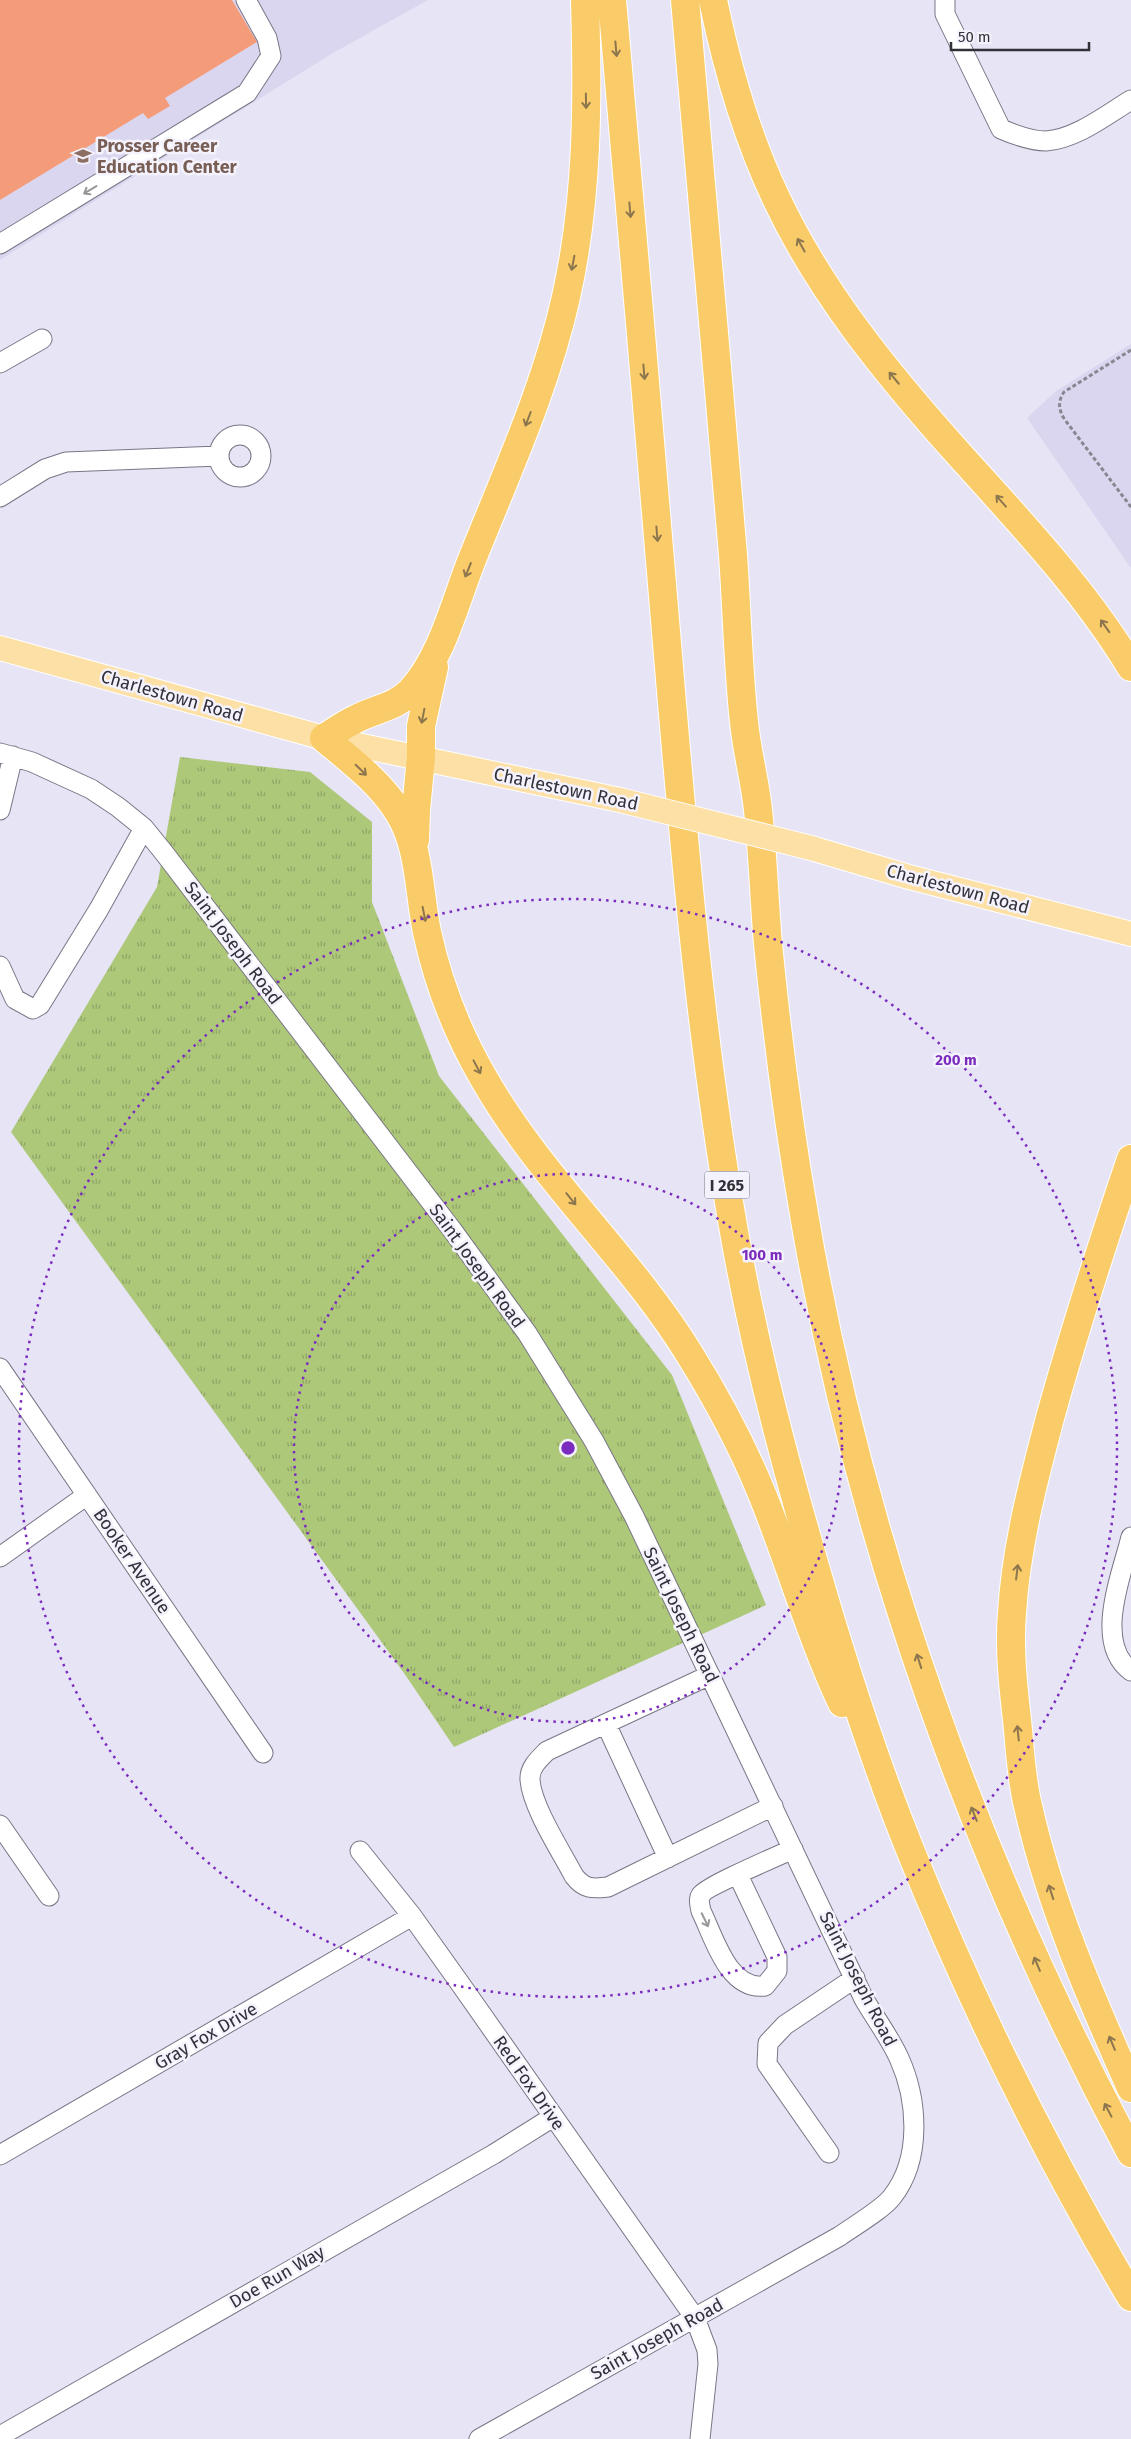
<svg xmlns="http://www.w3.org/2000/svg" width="1131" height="2439" viewBox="0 0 1131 2439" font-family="'Fira Sans',sans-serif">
<defs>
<pattern id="grass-tufts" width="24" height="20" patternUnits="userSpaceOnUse" patternTransform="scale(1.25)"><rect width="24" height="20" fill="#aec87a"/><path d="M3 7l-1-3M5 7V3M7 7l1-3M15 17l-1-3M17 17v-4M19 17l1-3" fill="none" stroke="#8ea365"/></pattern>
</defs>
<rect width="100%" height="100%" fill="#e7e4f5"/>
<path fill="#dbd6ef" d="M 0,0 L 428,0 L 333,53 L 0,260 Z
M 1131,344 L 1131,568 L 1027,418 L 1056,391 Z"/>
<path fill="url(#grass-tufts)" d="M 180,757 L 310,772 L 372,822 L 372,902 L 439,1076 L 672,1375 L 766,1605 L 454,1747 L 404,1673 L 11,1132 L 157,887 Z"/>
<path fill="#f49c79" d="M 0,0 L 232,0 L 257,42 L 165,98 L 170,106 L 148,119 L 143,113 L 0,200 Z"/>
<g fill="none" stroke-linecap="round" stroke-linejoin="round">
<g stroke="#797686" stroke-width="21">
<path id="minor" d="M 945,0 L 945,14 L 1001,129 C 1015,135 1031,141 1046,141 C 1076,139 1106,115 1131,100
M 0,244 L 247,93 L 271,56 L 267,38 L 246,0
M 0,363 L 42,339
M219 456a21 21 0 1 1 42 0a21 21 0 1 1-42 0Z
M 0,497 L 45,469 L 66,462 L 219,456
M 0,753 L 32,762 L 91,789 L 118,807 L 144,828 L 165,854 L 453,1231 L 527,1333 L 594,1441 L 634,1516 L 864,1999 C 875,2018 890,2038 899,2058 C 918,2100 922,2159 892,2197 C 883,2209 854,2226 840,2236 L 479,2439
M 0,810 L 13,756
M 0,966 L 15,999 L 33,1009 L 40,1005 L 99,909 L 144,828
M 0,1368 L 263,1753
M 1131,1537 C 1122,1574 1093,1643 1131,1671
M 0,1557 L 87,1495
M 710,1675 L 547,1751 C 539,1759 529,1768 530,1780 C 532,1807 561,1851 574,1876 C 584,1889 592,1889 608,1887 L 773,1806
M 606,1724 L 668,1858
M 0,1825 L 49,1896
M 360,1851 L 412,1916 L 459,1982 L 695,2318 L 707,2350 L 708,2364 L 700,2439
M 738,1875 L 777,1957 L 777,1971 L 765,1986 C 728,1991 714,1937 701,1911 C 700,1906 698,1899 701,1895 C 705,1887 780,1855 793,1849
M 829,2153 L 767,2064 L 768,2043 L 785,2025 L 855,1978
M 0,2155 L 412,1916
M 0,2436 L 494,2154 L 553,2117"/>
</g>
<g stroke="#fff" stroke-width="26">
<path id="major" d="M 0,648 L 324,738 L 620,800
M 811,848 L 909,877 L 1131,934"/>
</g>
<g stroke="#fff" stroke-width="30">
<path id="highway" d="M 585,0 C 588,99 588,199 566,297 C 546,387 507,472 473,557 C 455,601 443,656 411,691 C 396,707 375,709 356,719 C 345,724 334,732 324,738 C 350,760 381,783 399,813 C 420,846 419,894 427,932 C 438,983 457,1032 483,1077 C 540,1178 630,1257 690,1355 C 718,1400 742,1445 762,1494 C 790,1563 810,1635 842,1703
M 612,0 C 634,234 651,469 672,703 C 687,878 703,1053 733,1226 C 750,1324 774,1422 801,1517 C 832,1629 866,1740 909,1847 C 971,2002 1046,2153 1131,2297
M 685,0 C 702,185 717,370 733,555 C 737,611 738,667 744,722 C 747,752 755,781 758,810 C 763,854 764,899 768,944 C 777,1036 789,1128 805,1220 C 861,1545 976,1863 1131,2153
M 713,0 C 727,68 746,135 776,198 C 820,292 888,375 957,452 C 1019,521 1083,588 1131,667
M 415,840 L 416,810 L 421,757 L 421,726 L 434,667
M 1131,1159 C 1102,1245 1074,1331 1050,1418 C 1033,1482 1016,1547 1012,1613 C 1009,1648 1013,1685 1017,1720 C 1020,1748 1021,1778 1028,1806 C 1050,1904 1090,1996 1131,2088"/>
</g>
<path stroke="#888691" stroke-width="3" stroke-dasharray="4 2.5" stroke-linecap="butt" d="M 1131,350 L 1064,392 C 1057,402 1059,411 1065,420 L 1131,507"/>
<use href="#minor" stroke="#fff" stroke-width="19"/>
<use href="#major" stroke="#fce0a5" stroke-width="24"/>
<use href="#highway" stroke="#facb69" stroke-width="28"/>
<g stroke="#fff" stroke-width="26" stroke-linecap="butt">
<path id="major-bridge" d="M 620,800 L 811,848"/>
</g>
<use href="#major-bridge" stroke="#fce0a5" stroke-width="24"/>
</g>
<defs><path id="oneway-shaft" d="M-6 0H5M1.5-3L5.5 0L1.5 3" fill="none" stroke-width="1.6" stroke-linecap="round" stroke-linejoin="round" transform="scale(1.25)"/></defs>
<g stroke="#8c764e">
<use href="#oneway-shaft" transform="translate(616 49) rotate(85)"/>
<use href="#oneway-shaft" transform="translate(586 101) rotate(89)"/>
<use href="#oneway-shaft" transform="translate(630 210) rotate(85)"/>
<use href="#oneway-shaft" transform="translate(801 245) rotate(-119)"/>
<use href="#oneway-shaft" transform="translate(573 263) rotate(101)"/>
<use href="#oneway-shaft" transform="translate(644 372) rotate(85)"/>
<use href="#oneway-shaft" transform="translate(894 378) rotate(-130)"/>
<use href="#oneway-shaft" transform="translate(528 419) rotate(111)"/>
<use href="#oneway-shaft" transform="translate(1001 501) rotate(-131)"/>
<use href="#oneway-shaft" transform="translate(657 534) rotate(85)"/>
<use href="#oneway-shaft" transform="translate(468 570) rotate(112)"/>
<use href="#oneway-shaft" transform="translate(1105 626) rotate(-125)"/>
<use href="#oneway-shaft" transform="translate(423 716) rotate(101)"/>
<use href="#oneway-shaft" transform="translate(361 770) rotate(44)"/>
<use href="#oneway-shaft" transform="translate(424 914) rotate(79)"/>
<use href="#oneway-shaft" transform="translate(477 1067) rotate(62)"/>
<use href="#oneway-shaft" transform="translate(571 1199) rotate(51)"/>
<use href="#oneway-shaft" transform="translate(1017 1572) rotate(-83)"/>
<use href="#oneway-shaft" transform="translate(919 1661) rotate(-108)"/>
<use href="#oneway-shaft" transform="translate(1018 1733) rotate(-96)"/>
<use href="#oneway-shaft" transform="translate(974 1814) rotate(-112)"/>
<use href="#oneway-shaft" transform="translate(1051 1892) rotate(-108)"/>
<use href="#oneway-shaft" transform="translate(1037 1964) rotate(-113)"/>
<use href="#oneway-shaft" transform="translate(1112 2043) rotate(-113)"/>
<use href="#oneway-shaft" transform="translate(1108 2110) rotate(-118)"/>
</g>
<g stroke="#98989b">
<use href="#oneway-shaft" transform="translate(90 190) rotate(149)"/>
<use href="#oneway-shaft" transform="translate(705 1920) rotate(64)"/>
</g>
<g fill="none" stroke="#7b2cbf" stroke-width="2.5" stroke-dasharray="2.5 5">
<circle cx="568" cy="1448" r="274"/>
<circle cx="568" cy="1448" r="549"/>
</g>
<defs>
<g id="school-bare" transform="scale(1.35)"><path d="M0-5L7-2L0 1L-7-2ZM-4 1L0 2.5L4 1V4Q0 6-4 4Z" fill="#8d6e63" stroke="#f4f2fd" stroke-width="2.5" paint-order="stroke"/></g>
</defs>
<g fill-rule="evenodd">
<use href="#school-bare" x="83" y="156"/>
</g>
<g text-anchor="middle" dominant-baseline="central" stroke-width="5" stroke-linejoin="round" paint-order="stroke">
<rect fill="#f4f2fd" stroke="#6c6b72" stroke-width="1" x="704.5" y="1171.5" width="45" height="27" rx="4"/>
<g font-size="16" font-weight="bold" fill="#323137">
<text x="727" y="1185">I 265</text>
</g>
<g font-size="18" font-weight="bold" fill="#785e54" stroke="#f4f2fd" text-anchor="start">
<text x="97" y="146">Prosser Career<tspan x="97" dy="21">Education Center</tspan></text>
</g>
<g font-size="18" fill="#323137" stroke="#f4f2fd">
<text transform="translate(172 696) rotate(16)">Charlestown Road</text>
<text transform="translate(566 789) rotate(12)">Charlestown Road</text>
<text transform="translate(958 889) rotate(15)">Charlestown Road</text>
<text transform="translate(233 943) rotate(53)">Saint Joseph Road</text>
<text transform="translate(477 1266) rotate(54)">Saint Joseph Road</text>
<text transform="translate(132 1561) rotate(56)">Booker Avenue</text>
<text transform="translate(681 1615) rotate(64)">Saint Joseph Road</text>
<text transform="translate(858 1979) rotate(63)">Saint Joseph Road</text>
<text transform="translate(206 2036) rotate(-30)">Gray Fox Drive</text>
<text transform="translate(529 2083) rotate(55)">Red Fox Drive</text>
<text transform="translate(277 2277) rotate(-30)">Doe Run Way</text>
<text transform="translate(657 2339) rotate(-29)">Saint Joseph Road</text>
</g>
</g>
<circle cx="568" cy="1448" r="8" fill="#7b2cbf" stroke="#f4f2fd" stroke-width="2.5"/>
<g font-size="15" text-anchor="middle" font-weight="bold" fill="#7b2cbf" stroke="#f4f2fd" stroke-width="5" stroke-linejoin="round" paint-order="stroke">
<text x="956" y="1065">200 m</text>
<text x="762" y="1260">100 m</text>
</g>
<path d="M951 42v8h138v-8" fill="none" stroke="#323137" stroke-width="2.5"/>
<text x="958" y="42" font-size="15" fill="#323137" stroke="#f4f2fd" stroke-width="4" paint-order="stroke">50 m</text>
</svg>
